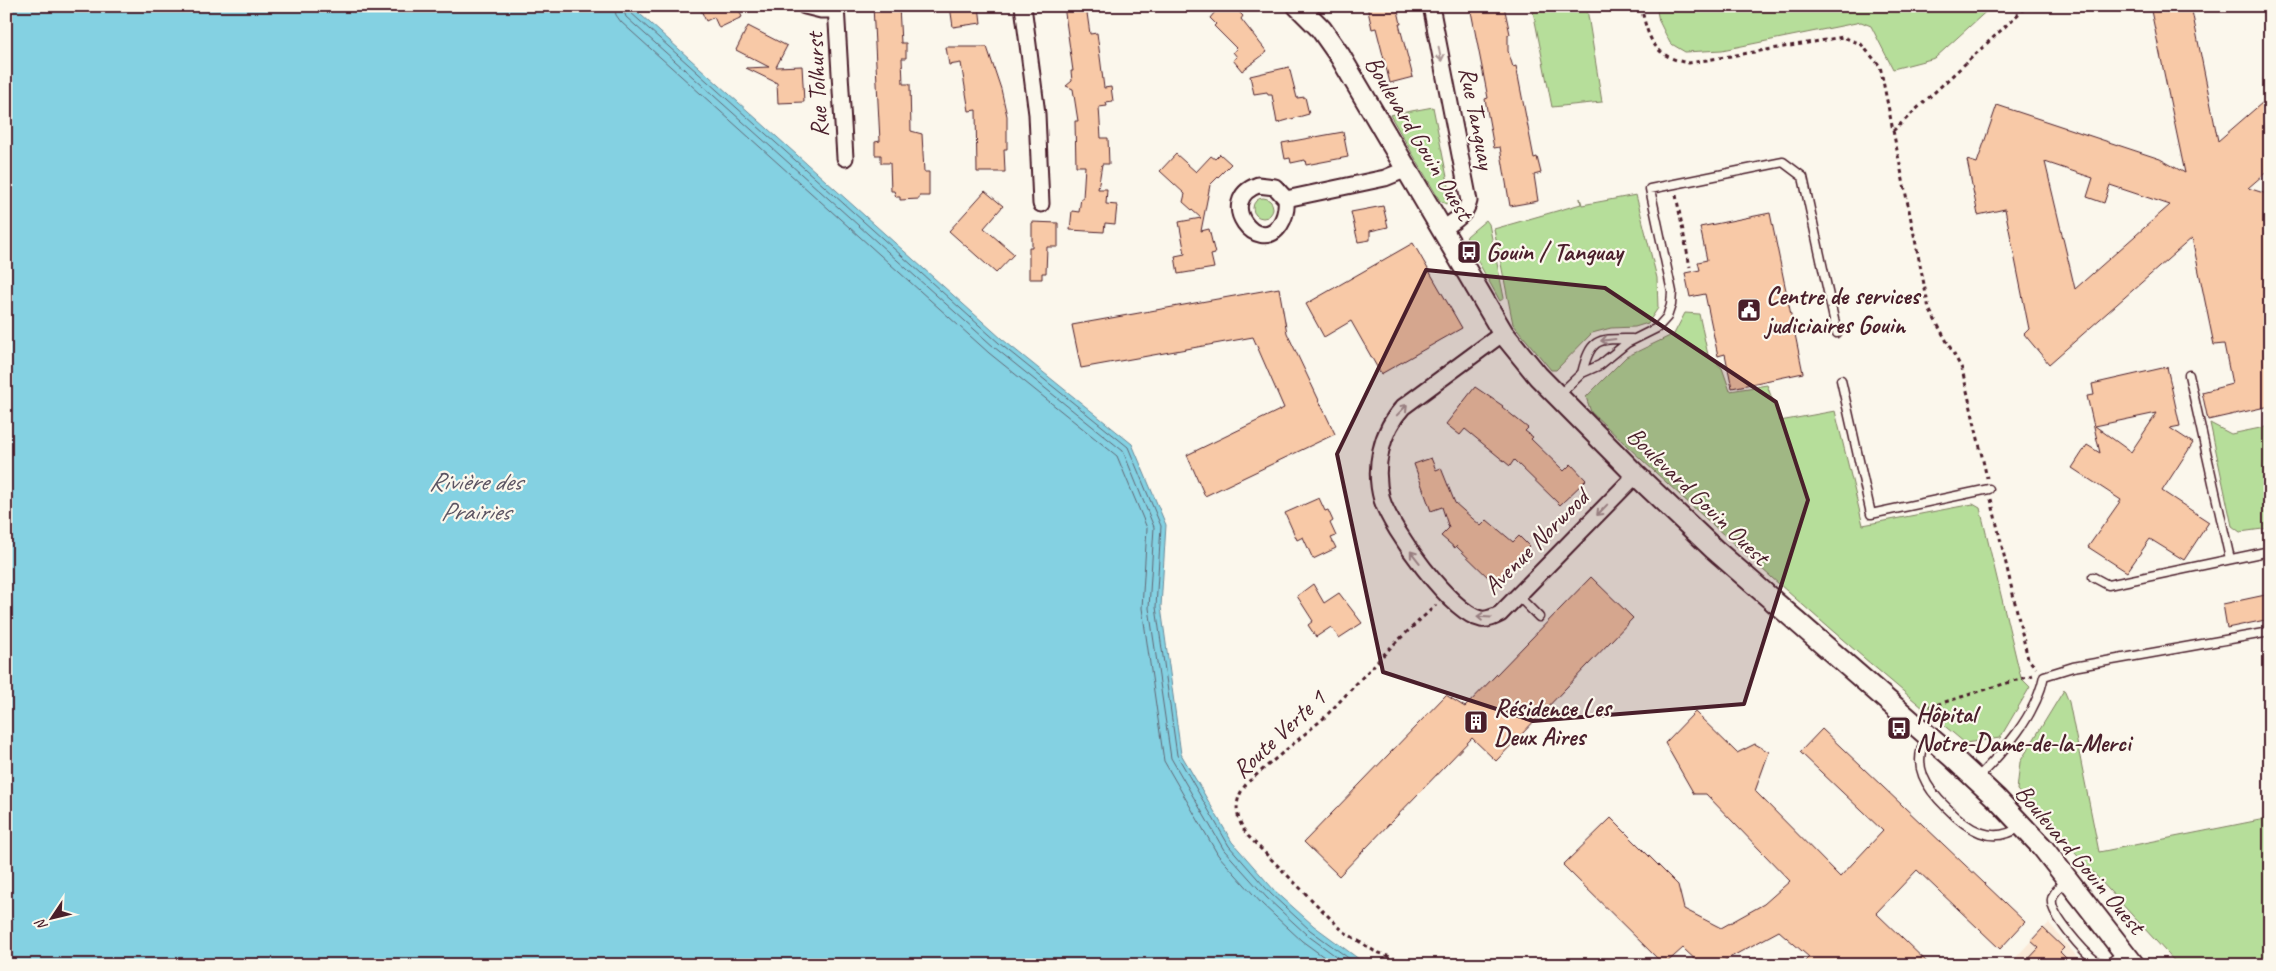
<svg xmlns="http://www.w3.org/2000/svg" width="2276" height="971" viewBox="0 0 2276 971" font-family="Caveat,sans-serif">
<rect width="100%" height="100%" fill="#fbf7ec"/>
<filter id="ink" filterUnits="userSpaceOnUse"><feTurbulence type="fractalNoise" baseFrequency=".02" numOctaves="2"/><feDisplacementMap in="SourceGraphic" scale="10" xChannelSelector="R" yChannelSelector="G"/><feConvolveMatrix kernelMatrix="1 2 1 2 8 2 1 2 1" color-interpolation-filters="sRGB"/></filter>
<g filter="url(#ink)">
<path fill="#fae9d7" d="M 2049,923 L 2084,965 L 2009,965 L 2031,941 Z"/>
<path fill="#b6de9a" stroke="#807e62" d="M 1532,6 L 1602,6 L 1587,9 L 1602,102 L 1552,107 Z
M 1656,6 L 1992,6 L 1935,58 L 1893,69 L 1871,26 L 1861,22 L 1722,50 L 1685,52 L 1670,43 L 1659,21 Z
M 1433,107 L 1451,197 L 1450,201 L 1446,204 L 1440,201 L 1390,115 Z
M 1636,195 L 1657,278 L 1658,308 L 1648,323 L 1635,327 L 1611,328 L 1592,333 L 1556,370 L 1551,370 L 1513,324 L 1494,229 L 1581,204 L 1580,198 L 1582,205 Z
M1253 208a10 10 0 1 1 20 0a10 10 0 1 1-20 0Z
M 1486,220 L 1489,224 L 1504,298 L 1500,301 L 1466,240 L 1467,236 Z
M 1685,313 L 1699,314 L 1708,355 L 1722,368 L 1730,391 L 1767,385 L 1780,421 L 1835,411 L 1863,525 L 1973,504 L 1980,508 L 2021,678 L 2030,687 L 2000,738 L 1965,743 C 1837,637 1712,527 1591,412 L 1586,397 L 1626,357 L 1674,334 Z
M 2210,423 L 2231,434 L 2270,426 L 2270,528 L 2240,532 L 2232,526 Z
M 2064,690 L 2069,702 L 2099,852 L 2270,818 L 2270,965 L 2178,965 L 2017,790 L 2020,762 Z"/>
<path fill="#84d1e2" stroke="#6d8a99" d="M 6,6 L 631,6 L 1002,339 L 1132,444 L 1166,525 L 1161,607 L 1181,754 L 1232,842 L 1274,890 L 1314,926 L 1367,965 L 6,965 Z"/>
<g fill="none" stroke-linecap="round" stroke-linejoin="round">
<path stroke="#616674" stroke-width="1" d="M 614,6 L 616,15 L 621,22 L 989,353 L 1117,456 L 1147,528 L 1142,608 L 1164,761 L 1218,855 L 1262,904 L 1302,941 L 1335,965
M 622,6 L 626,17 L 994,347 L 1123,451 L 1154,527 L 1149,608 L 1171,758 L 1224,850 L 1267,898 L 1307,935 L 1348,965
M 628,6 L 630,12 L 999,343 L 1128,447 L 1161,526 L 1156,607 L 1177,755 L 1229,846 L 1271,894 L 1310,930 L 1358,965"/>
</g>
<path fill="#f8c9a7" stroke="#4a1f2b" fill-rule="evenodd" d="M 699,6 L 737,6 L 742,17 L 719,28 L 714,17 L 706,21 Z
M 873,6 L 899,6 L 901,43 L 906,43 L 906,58 L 902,58 L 903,84 L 910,84 L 911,131 L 922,134 L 924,172 L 929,172 L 929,196 L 919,196 L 919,199 L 900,200 L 900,197 L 896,197 L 894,191 L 891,191 L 890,163 L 881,163 L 881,155 L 875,155 L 875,142 L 880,141 Z
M 950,6 L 979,6 L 981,23 L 953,27 Z
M 1064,6 L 1086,6 L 1090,34 L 1097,33 L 1104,88 L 1111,87 L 1113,101 L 1106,102 L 1107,106 L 1099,107 L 1101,138 L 1108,138 L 1109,164 L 1102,164 L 1098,189 L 1107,189 L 1106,204 L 1117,205 L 1115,224 L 1105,223 L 1104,232 L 1070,230 L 1072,211 L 1079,212 L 1081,198 L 1083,198 L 1085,166 L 1076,166 L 1075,121 L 1078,121 L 1073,89 L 1066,86 L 1072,81 L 1071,71 L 1073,71 Z
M 1220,6 L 1233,6 L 1243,16 L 1241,19 L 1267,52 L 1242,71 L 1233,60 L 1237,57 L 1233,52 L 1237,49 L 1214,26 L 1216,24 L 1210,18 Z
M 1367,6 L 1397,6 L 1401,24 L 1399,24 L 1413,77 L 1390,83 L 1376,28 L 1372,29 Z
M 1470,6 L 1504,6 L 1510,34 L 1508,35 L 1508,51 L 1513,67 L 1516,66 L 1534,158 L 1537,157 L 1541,173 L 1534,175 L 1538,201 L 1510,206 L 1500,147 L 1494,148 L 1485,99 L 1488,98 Z
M 2150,6 L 2191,6 L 2218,141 L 2270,96 L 2270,169 L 2248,188 L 2270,195 L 2270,406 L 2208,420 L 2202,392 L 2232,384 L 2224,344 L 2214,345 L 2192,238 L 2049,364 L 2024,334 L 2029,329 L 2005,209 L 1978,215 L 1967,160 L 1977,163 L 1997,105 L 2160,159 L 2185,173 ZM 2045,162 L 2093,178 L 2087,197 L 2104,203 L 2110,185 L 2170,205 L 2075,289 Z
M 748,26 L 787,46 L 776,67 L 802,66 L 804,102 L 778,103 L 777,83 L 746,68 L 769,67 L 736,50 Z
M 946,47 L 987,47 L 1001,89 L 1007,116 L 1007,149 L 1004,149 L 1005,172 L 977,172 L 976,110 L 969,111 L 961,63 L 949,65 Z
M 1289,67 L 1297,98 L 1305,97 L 1309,114 L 1277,123 L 1272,95 L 1268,95 L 1267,92 L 1254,94 L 1250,76 Z
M 1343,132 L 1348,157 L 1306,165 L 1305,160 L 1291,163 L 1290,158 L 1285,159 L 1282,143 Z
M 1176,154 L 1196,172 L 1211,156 L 1215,159 L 1220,154 L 1231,164 L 1210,185 L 1201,231 L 1209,229 L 1215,254 L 1211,255 L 1214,268 L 1178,274 L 1175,256 L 1185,254 L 1179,222 L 1201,218 L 1183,202 L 1185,194 L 1160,171 Z
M 985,191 L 1003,206 L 984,228 L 1014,254 L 996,273 L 949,231 Z
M 1383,206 L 1388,227 L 1370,231 L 1370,240 L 1358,242 L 1351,212 Z
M 1770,213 L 1803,373 L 1732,388 L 1725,354 L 1718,356 L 1705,294 L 1690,297 L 1685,273 L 1700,270 L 1698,262 L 1707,260 L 1700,227 Z
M 1032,222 L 1058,223 L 1058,247 L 1047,247 L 1046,273 L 1042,273 L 1042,279 L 1029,279 L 1029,247 L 1032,247 Z
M 1413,243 L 1462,328 L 1381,374 L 1351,321 L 1324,337 L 1306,304 Z
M 1279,288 L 1287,333 L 1335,434 L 1205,496 L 1187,455 L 1284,408 L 1253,337 L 1081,368 L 1072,325 Z
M 2167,367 L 2180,426 L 2170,428 L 2193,443 L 2162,491 L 2209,522 L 2184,560 L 2150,539 L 2127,572 L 2088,547 L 2121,500 L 2072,468 L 2087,445 L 2100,453 L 2087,396 L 2094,395 L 2092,384 ZM 2157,413 L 2131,452 L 2095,426 Z
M 1475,387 L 1503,406 L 1502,407 L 1528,428 L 1525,431 L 1533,437 L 1531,439 L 1564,471 L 1571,464 L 1586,480 L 1560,505 L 1514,460 L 1510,466 L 1465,429 L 1460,435 L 1446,424 Z
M 1431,458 L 1436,470 L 1441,468 L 1455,503 L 1481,526 L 1487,520 L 1513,542 L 1519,536 L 1529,546 L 1494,583 L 1456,546 L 1455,548 L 1441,536 L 1449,528 L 1442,507 L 1431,511 L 1414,464 Z
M 1319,498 L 1325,511 L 1328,510 L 1333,521 L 1330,523 L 1336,536 L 1331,538 L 1336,548 L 1313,559 L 1303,537 L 1297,540 L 1285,513 Z
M 1591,577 L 1633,618 L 1496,761 L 1472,738 L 1339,876 L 1304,842 L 1446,695 L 1465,707 Z
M 1313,584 L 1324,603 L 1339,593 L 1362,623 L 1339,638 L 1331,627 L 1316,637 L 1308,625 L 1313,621 L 1297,596 Z
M 2270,594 L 2270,619 L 2227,628 L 2223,604 Z
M 1695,712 L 1737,753 L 1755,744 L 1769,752 L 1755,791 L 1840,877 L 1883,831 L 1800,752 L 1822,729 L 2025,922 L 2000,949 L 1917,870 L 1876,913 L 1930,965 L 1801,965 L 1809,957 L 1779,931 L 1716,965 L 1701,965 L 1683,948 L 1664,965 L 1563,865 L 1611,818 L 1678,885 L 1684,909 L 1721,928 L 1764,904 L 1790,881 L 1706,794 L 1694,794 L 1665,743 Z
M 2043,928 L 2064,948 L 2060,952 L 2073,965 L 2023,965 L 2039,948 L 2031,941 Z"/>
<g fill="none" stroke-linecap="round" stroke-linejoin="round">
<g stroke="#4a1f2b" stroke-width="11">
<path id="service" d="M 1582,373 C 1591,337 1598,339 1632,339
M 2189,375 L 2230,559
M 1841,380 L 1871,514 L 1989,489
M 1558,396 L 1582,373 L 1600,365 L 1627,343 L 1657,328 L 1667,317 L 1671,305 L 1672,292 L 1650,189 L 1783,162 L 1803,177 L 1837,333
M 2093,577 L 2108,585 L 2270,551
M 1518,596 L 1539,617
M 1927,737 C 1910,765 1927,789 1947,808 C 1967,829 1992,846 2020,827
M 1976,779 C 2004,751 2036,716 2044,676 L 2073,667 L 2270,632
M 2066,881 C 2061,886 2053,892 2052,899 C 2049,914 2085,953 2097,962 L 2108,964 L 2123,953"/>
</g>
<g stroke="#4a1f2b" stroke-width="19">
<path id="minor" d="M 805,6 L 821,10 L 836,10
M 836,6 L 845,158
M 1023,6 L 1037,114 L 1041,204
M 1431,6 L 1469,201 C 1466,215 1454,221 1443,229
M 1258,185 L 1275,187 L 1286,199 C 1287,208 1285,217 1280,225 C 1259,257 1214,201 1258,185 Z
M 1286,199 L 1385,178 L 1407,169
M 1503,333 L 1403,407 C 1381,431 1373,468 1382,500 C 1391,529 1451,613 1481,619 C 1488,620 1494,617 1500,614 L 1636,475"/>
</g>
<g stroke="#4a1f2b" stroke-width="24">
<path id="tertiary" d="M 1298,6 L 1321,29 L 1340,56 L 1503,333 L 1538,376 L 1636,475 L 1714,549 L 1951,756 L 1996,798 L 2043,848 L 2134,965"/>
</g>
<path stroke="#4a1f2b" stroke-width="3" stroke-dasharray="4 4" stroke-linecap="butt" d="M 1641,6 C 1648,38 1653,57 1689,63 L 1843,37 L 1861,44 L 1880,66 L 1929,309 L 1962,369 L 1987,478
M 1893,131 L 2027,6
M 1676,195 L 1690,267
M 1991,499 L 2028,659 L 2036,668
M 1922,709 L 2033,675
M 1412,965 L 1374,951 L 1343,931 L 1248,836 C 1235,818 1232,800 1248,782 L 1325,717 L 1392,646 L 1436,605"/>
<use href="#service" stroke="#fbf7ec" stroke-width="8"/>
<use href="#minor" stroke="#fbf7ec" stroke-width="15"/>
<use href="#tertiary" stroke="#fbf7ec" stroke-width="20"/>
</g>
<defs><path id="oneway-shaft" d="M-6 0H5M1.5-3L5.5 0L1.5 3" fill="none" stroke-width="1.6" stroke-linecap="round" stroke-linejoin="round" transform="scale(1.25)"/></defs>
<g stroke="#ab9695">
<use href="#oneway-shaft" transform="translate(1440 54) rotate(79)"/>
<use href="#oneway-shaft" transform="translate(1608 340) rotate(173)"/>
<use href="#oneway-shaft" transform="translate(1402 410) rotate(-46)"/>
<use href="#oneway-shaft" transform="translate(1602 510) rotate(134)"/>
<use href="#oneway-shaft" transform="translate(1415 557) rotate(-128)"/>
<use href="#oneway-shaft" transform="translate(1484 617) rotate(-177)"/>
</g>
</g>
<path fill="#4a1f2b" fill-opacity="0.2" stroke="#4a1f2b" stroke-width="4" stroke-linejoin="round" d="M 1426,270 L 1605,288 L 1776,402 L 1808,500 L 1744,704 L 1533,721 L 1383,672 L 1337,454 Z"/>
<defs>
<g id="bus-square" transform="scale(1.25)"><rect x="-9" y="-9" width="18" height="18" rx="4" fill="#4a1f2b" stroke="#fbf7ec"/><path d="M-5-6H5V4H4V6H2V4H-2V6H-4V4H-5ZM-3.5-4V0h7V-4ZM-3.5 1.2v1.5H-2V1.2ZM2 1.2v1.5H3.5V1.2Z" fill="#fff"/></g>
<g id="civic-square" transform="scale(1.25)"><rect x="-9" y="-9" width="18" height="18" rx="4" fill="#4a1f2b" stroke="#fbf7ec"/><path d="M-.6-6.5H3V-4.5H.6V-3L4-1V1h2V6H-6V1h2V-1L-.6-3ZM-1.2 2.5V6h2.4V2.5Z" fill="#fff"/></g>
<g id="building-square" transform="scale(1.25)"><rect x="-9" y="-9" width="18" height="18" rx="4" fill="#4a1f2b" stroke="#fbf7ec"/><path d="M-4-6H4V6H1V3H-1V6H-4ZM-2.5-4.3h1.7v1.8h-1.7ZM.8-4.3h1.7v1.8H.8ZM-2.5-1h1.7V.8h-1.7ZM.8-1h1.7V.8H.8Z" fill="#fff"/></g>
</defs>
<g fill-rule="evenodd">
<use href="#bus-square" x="1469" y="252"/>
<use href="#civic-square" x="1749" y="310"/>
<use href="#building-square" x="1476" y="722"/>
<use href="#bus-square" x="1899" y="728"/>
</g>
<g text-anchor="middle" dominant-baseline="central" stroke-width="4.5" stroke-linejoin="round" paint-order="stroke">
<g font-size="25" fill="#4a1f2b" stroke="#fbf7ec">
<text transform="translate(817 85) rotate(-93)">Rue Tolhurst</text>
<text transform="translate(1477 118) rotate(79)">Rue Tanguay</text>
<text transform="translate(1419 138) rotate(59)">Boulevard Gouin Ouest</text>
<text transform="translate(1698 496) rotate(44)">Boulevard Gouin Ouest</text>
<text transform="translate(1536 542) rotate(-45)">Avenue Norwood</text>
<text transform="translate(1279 734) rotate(-43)">Route Verte 1</text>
<text transform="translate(2080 859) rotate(50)">Boulevard Gouin Ouest</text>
</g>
<g font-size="25" font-weight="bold" fill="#4a1f2b" stroke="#fbf7ec" text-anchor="start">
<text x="1486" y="252">Gouin / Tanguay</text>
<text x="1766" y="296">Centre de services<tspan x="1766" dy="29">judiciaires Gouin</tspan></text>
<text x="1494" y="708">Résidence Les<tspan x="1494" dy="29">Deux Aires</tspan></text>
<text x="1916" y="714">Hôpital<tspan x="1916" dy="29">Notre-Dame-de-la-Merci</tspan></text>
</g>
<g font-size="26" font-style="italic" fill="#5b5462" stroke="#fbf7ec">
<text x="475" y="481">Rivière des<tspan x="475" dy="30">Prairies</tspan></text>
</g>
</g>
<rect width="2276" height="971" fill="none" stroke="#fbf7ec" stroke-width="25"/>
<rect x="12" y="12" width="2251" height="946" fill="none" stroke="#4a1f2b" stroke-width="2" filter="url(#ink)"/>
<g transform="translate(52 918) rotate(235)" stroke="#fbf7ec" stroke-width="4" paint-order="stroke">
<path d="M0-4L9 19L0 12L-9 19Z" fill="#4a1f2b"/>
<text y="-8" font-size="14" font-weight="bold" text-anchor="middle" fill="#4a1f2b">N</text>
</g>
</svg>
